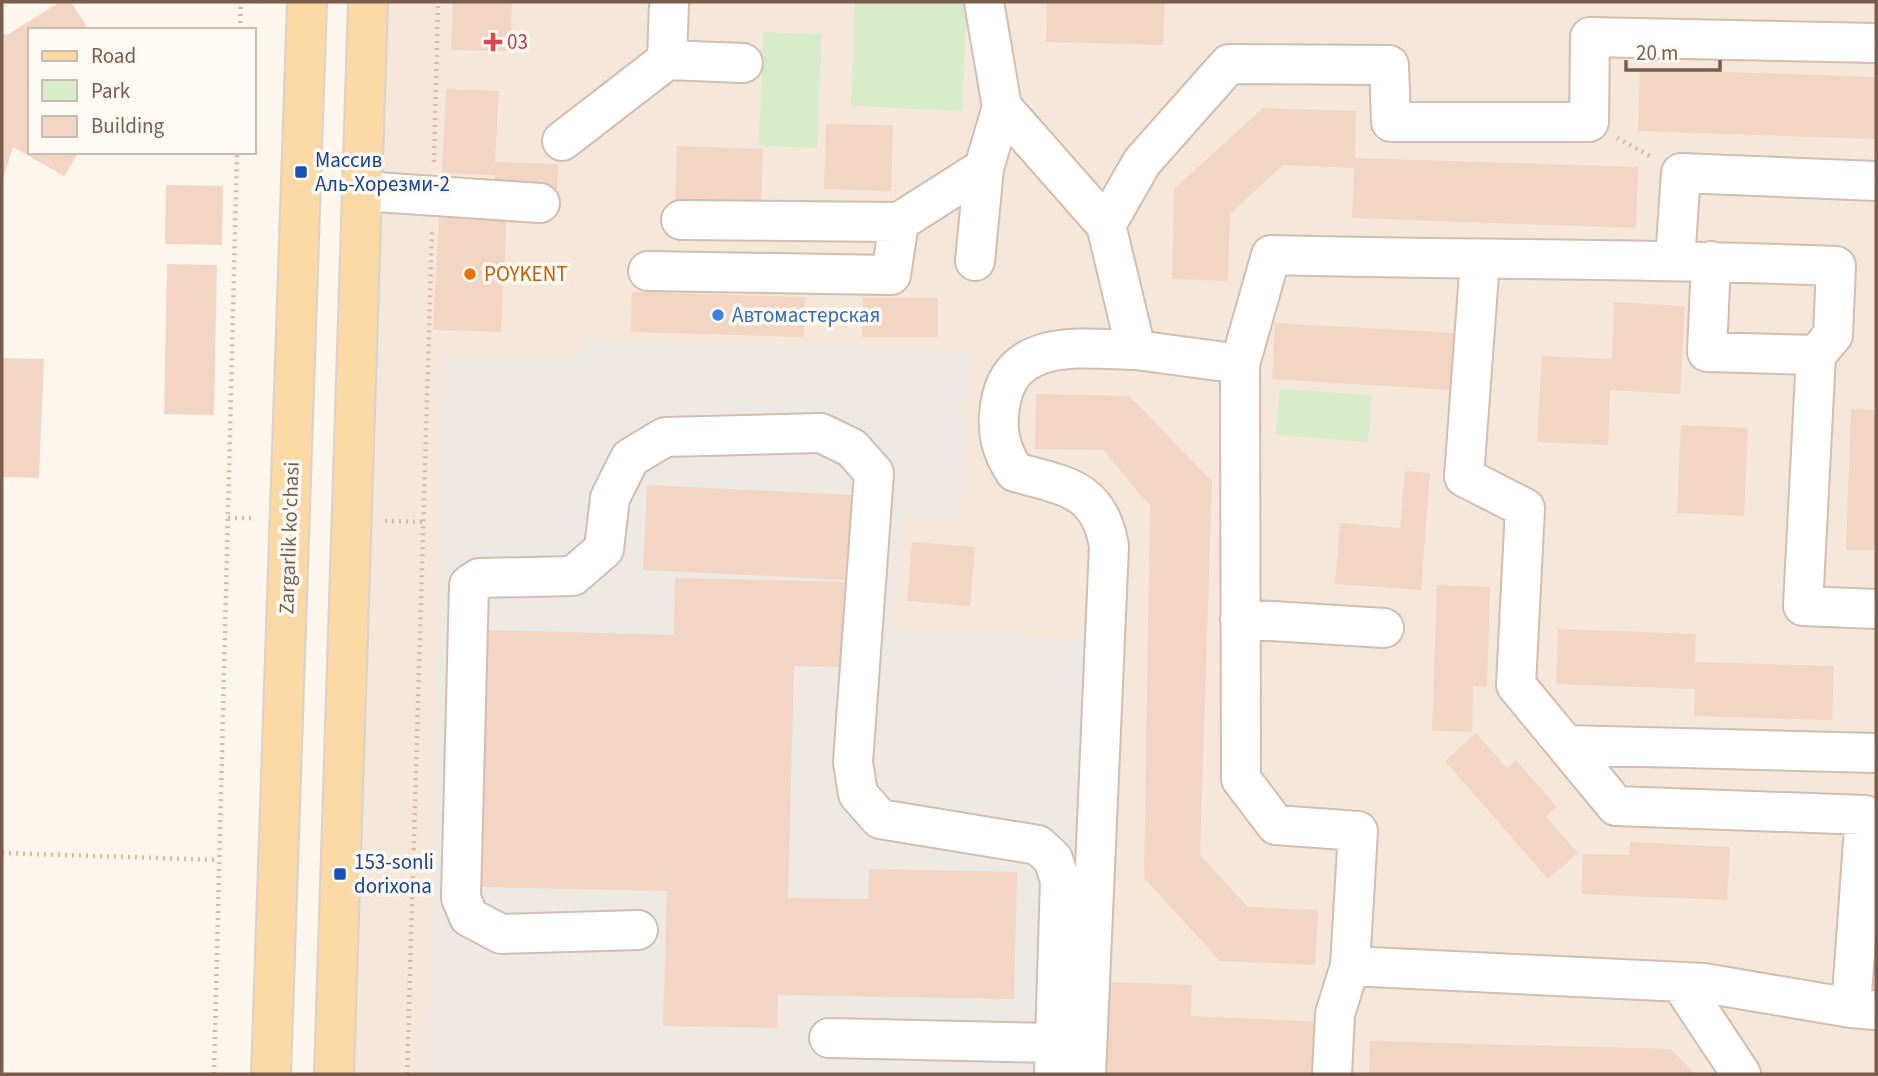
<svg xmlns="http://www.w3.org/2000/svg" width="1878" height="1076" viewBox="0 0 1878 1076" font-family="'Source Sans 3',sans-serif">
<rect width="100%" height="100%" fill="#fdf6ec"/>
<path fill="#f5e8da" d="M 368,2 L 1876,2 L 1876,1074 L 334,1074 Z"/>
<path fill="#efe9e4" d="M 587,338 L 971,351 L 959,520 L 904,516 L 891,628 L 1096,641 L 1080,1074 L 429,1074 L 445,356 L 580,356 Z"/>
<path fill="#d8ecc9" d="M 855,2 L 967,2 L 962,111 L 851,106 Z
M 763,32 L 822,34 L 817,148 L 759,146 Z
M 1280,389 L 1372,395 L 1368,442 L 1276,435 Z"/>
<path fill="#f3d5c3" d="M 60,2 L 71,2 L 89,30 L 30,30 L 30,152 L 79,152 L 64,176 L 13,147 L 2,182 L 2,34 L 7,35 Z
M 453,2 L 512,2 L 510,51 L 451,50 Z
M 1047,2 L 1165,2 L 1163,45 L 1046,42 Z
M 1640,69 L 1876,77 L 1876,139 L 1638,131 Z
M 446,89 L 499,91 L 495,162 L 558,164 L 557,192 L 494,190 L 494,175 L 442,173 Z
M 1263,108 L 1356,111 L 1355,158 L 1638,167 L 1636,228 L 1352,218 L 1354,168 L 1283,165 L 1230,214 L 1228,281 L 1172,279 L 1174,189 Z
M 826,124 L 893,125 L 891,191 L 824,189 Z
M 677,146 L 763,149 L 761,207 L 675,204 Z
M 166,185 L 223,186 L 222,245 L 165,244 Z
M 507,209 L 501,332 L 433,330 L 439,217 L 475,218 Z
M 167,264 L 217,265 L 214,415 L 164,414 Z
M 632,292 L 805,297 L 804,337 L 631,332 Z
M 863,298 L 938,298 L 938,337 L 862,337 Z
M 1614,302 L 1685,306 L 1680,394 L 1610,390 L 1608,445 L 1537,442 L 1542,356 L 1612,359 Z
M 1275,323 L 1455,333 L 1451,390 L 1272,379 Z
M 2,358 L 44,359 L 39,478 L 2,477 Z
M 1036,394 L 1129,396 L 1212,481 L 1200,855 L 1248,907 L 1318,910 L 1315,965 L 1220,961 L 1144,878 L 1150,506 L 1103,450 L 1035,449 Z
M 1851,409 L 1876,410 L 1876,550 L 1846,550 Z
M 1681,425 L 1748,428 L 1744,516 L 1677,513 Z
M 1405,471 L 1430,473 L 1421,590 L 1335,584 L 1340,523 L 1400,528 Z
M 647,485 L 854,495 L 849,580 L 643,570 Z
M 912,542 L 975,547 L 970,606 L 907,601 Z
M 675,578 L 846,582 L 844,667 L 794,666 L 788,898 L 868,899 L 869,869 L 1017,872 L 1014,999 L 778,995 L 777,1028 L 663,1026 L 667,891 L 479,887 L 486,630 L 674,635 Z
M 1437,585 L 1490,587 L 1487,687 L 1473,686 L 1472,732 L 1432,731 Z
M 1558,629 L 1696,634 L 1695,662 L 1834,666 L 1832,720 L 1694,716 L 1695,689 L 1556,684 Z
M 1476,733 L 1507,768 L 1516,760 L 1557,807 L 1546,817 L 1578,853 L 1548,879 L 1445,761 Z
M 1630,842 L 1730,847 L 1727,900 L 1581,894 L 1583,854 L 1629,855 Z
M 1103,982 L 1192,985 L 1191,1016 L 1330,1022 L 1328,1074 L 1100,1074 Z
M 1370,1041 L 1671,1049 L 1695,1074 L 1369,1074 Z"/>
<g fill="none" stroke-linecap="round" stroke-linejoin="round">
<g stroke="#d1beb0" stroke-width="42">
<path id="minor" d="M 669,2 L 667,60 L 743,63
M 984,2 L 1002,107 L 1106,225 L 1136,350 C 1083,349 1010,336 1000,406 C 996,432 1001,451 1015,472 C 1065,486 1099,488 1109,546 L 1086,1074
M 562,141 L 667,60
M 361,191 L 540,203
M 681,220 L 899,222 L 984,168 L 1002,107
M 1106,225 L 1142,162 L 1229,64 L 1389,65 L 1391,122 L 1589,122 L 1590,37 L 1876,43
M 1480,260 L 1464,477 L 1525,508 L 1516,685 L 1616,806 L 1865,815 L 1851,1008
M 975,261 L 984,168
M 1675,261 L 1681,173 L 1876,181
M 1711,261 L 1707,352 L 1816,355 L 1803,606 L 1876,609
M 648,271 L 891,275 L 899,222
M 1136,350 L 1240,364 L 1241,779 L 1276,825 L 1358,831 L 1350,966 L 1335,1014 L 1332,1074
M 1240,364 L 1271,255 C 1459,260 1648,258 1836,266 L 1833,335 L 1816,355
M 1240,619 L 1384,628
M 1566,745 L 1876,753
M 638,930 L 501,934 L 469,917 L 461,898 L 469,585 L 479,578 L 573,576 L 604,549 L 610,498 L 630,458 L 665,437 L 821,433 L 852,448 L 874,473 L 853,762 L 858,794 L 880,819 L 1038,845 L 1053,859 L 1060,880 L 1054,1074
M 1350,966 L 1704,983 L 1851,1008 L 1876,1010
M 1680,982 L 1741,1074
M 829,1038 L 1055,1043"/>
</g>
<g stroke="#dad1cd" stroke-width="42">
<path id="major" d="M 271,1074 L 307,2
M 334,1074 L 368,2"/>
</g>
<path stroke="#d9b8a5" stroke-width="4.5" stroke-dasharray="2 5" stroke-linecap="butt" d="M 240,30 L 241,2
M 1617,138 L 1652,157
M 434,162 L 438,2
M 228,518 L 255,518
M 385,521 L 424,522
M 2,853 L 219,860
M 214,1074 L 237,152
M 407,1074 L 432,230"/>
<use href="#minor" stroke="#fff" stroke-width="38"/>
<use href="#major" stroke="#fbd9a5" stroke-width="38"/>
</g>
<path fill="#e0444e" stroke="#fffaf3" stroke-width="2.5" d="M489.5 31.5h7v7h7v7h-7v7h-7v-7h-7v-7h7z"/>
<g fill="#1a4fb4" stroke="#fffaf3" stroke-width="2.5">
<rect x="294" y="165" width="14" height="14" rx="3.5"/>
<rect x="333" y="867" width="14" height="14" rx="3.5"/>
</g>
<circle fill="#e8710a" stroke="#fffaf3" stroke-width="2.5" cx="470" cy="274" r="7"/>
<circle fill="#3f7fe0" stroke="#fffaf3" stroke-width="2.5" cx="718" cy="315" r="7"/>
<g text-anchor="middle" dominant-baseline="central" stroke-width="7" stroke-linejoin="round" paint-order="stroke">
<g font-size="21" fill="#be3a42" stroke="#fffaf3" text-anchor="start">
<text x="507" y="42">03</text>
</g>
<g font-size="21" fill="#164399" stroke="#fffaf3" text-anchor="start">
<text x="315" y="160">Массив<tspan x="315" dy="24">Аль-Хорезми-2</tspan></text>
<text x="354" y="862">153-sonli<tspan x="354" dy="24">dorixona</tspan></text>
</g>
<g font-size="21" fill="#c56008" stroke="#fffaf3" text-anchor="start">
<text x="484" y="274">POYKENT</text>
</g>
<g font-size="21" fill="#366cbe" stroke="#fffaf3" text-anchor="start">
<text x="732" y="315">Автомастерская</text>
</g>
<g font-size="21" fill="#7a5c4d" stroke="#fffaf3">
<text transform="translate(289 538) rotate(-88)">Zargarlik ko'chasi</text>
</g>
</g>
<rect width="1878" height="1076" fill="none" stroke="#7a5c4d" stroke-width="7"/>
<rect x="28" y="28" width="228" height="126" fill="#fffaf3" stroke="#cabbb1" stroke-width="2"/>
<rect x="42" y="51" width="35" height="10" fill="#fbd9a5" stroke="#cabbb1" stroke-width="2"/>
<text x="91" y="63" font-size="21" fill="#7a5c4d">Road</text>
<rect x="42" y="80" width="35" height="21" fill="#d8ecc9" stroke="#cabbb1" stroke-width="2"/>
<text x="91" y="98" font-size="21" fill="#7a5c4d">Park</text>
<rect x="42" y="116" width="35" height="21" fill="#f3d5c3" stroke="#cabbb1" stroke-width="2"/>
<text x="91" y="133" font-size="21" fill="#7a5c4d">Building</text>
<path d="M1626 60v10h94v-10" fill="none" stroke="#7a5c4d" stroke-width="3.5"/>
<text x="1636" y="60" font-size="21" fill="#7a5c4d" stroke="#fffaf3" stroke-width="5" paint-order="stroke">20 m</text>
</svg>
